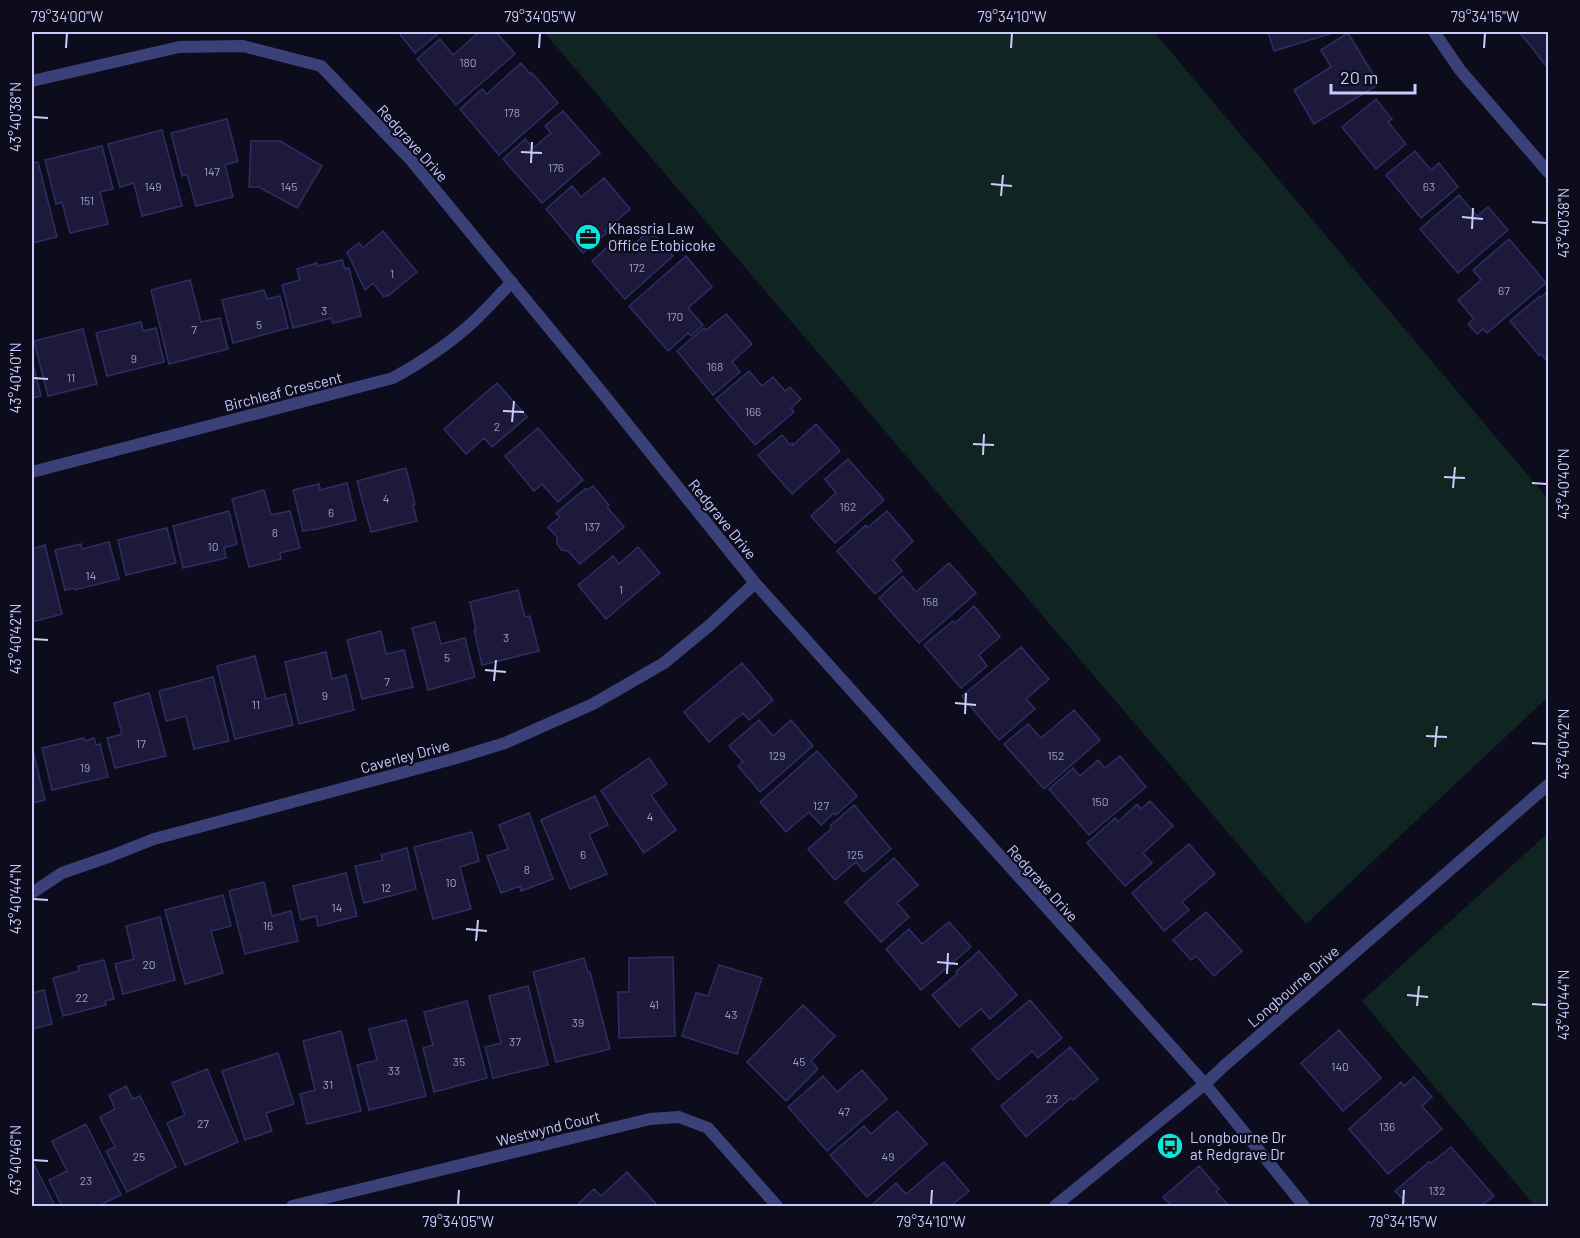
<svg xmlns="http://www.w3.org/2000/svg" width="1580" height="1238" viewBox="0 0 1580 1238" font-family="Barlow,sans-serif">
<rect width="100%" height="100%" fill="#0d0c1c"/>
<path fill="#102522" d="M 544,32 L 1154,32 L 1548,499 L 1548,697 L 1306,924 Z
M 1548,833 L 1548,1206 L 1535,1206 L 1362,1001 Z"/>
<path fill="#1c193b" stroke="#302d66" stroke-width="1.5" d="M 395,32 L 440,32 L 415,53 L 398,32 L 396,33 Z
M 479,32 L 496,32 L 515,54 L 456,105 L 417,59 L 440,39 L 453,55 Z
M 1268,32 L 1336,32 L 1274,51 Z
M 1519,32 L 1548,32 L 1548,68 L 1538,56 L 1538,55 Z
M 1348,33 L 1379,84 L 1314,124 L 1294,90 L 1331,67 L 1321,50 Z
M 521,63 L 530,74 L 532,73 L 558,103 L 499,155 L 460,109 L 482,89 L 487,94 Z
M 1376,99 L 1392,119 L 1388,122 L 1406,144 L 1376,169 L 1342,127 Z
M 563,111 L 600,153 L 542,203 L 503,159 L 525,139 L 533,148 L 551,133 L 545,126 Z
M 227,119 L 238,161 L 225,165 L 233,197 L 196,206 L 187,174 L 182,176 L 171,133 Z
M 162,130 L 182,206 L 142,216 L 134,183 L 120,187 L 108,144 Z
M 251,141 L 280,141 L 322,166 L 297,208 L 259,187 L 249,187 Z
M 102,146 L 113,189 L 100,192 L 108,224 L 70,233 L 62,202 L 56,204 L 45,160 Z
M 1415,151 L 1431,170 L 1439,163 L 1458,187 L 1421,218 L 1386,175 Z
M 38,162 L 57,237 L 32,243 L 32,163 Z
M 604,178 L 630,209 L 605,231 L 607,233 L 583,253 L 546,209 L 572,186 L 581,197 Z
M 1459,195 L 1477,216 L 1488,207 L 1508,230 L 1458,273 L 1420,229 Z
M 650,230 L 673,256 L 625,299 L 592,261 L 615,240 L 625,252 Z
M 383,231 L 417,272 L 388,296 L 387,295 L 384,297 L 373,283 L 365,290 L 347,252 L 359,243 L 363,248 Z
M 1509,239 L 1546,283 L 1487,333 L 1483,329 L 1477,334 L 1468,324 L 1474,319 L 1458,300 L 1481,280 L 1473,270 Z
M 686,256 L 712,287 L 688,308 L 703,325 L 691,336 L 688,333 L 668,351 L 629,306 Z
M 342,260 L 345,269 L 349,268 L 361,316 L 333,323 L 331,318 L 293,328 L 282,285 L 300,280 L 297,269 L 317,263 L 318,266 Z
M 190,280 L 201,322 L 220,318 L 228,349 L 169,364 L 151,290 Z
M 264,290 L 267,299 L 280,296 L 288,328 L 233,343 L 222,300 Z
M 1546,293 L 1548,296 L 1548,360 L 1547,361 L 1541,354 L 1539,355 L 1510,321 L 1540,296 L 1541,297 Z
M 726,314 L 752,344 L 732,362 L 740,372 L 713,395 L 677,351 L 704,328 L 706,330 Z
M 141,322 L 143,331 L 156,328 L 164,362 L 107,376 L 96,333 Z
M 83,329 L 97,384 L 48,396 L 34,341 Z
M 32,364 L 33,364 L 41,396 L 32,398 Z
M 749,371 L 762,386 L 773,377 L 785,391 L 790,387 L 801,399 L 791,408 L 794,412 L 755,445 L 716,399 Z
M 497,383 L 527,417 L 492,447 L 484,438 L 466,454 L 444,429 Z
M 816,424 L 840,451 L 792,494 L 758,455 L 782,435 L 790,445 L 792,443 L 793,445 Z
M 538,428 L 583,480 L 558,502 L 542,484 L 534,491 L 505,456 Z
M 848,459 L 884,500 L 835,543 L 811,516 L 836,493 L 825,479 Z
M 406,468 L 415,504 L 413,505 L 417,521 L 371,532 L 357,481 Z
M 347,483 L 356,520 L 314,530 L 313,529 L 303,531 L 293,490 L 319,484 L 320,490 Z
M 593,486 L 609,505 L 607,507 L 624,527 L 580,564 L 568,551 L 562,550 L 557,544 L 557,537 L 548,527 L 560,517 L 556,513 L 585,489 L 587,490 Z
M 264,490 L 271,515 L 290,511 L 300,548 L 280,553 L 281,559 L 249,567 L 232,499 Z
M 229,511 L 237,544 L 224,548 L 226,558 L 183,568 L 173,526 Z
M 887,511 L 913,541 L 893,560 L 902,571 L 875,594 L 837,551 L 866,525 L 867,528 Z
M 167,528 L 176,563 L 126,575 L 118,540 Z
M 109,542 L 119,579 L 75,590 L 74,588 L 65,590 L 55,550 L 81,544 L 82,549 Z
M 45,545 L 62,614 L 32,622 L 32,549 Z
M 638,547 L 660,573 L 606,619 L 578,585 L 613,556 L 619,564 Z
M 949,563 L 976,593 L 919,643 L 879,598 L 903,576 L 916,592 Z
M 518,590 L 525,617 L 530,616 L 539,651 L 482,665 L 474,630 L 476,630 L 470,602 Z
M 974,606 L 1000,637 L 979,655 L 987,666 L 961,688 L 924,645 L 953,621 L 955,623 Z
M 435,622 L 441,644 L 465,638 L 475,677 L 428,690 L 412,628 Z
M 381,631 L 386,654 L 404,650 L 413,687 L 362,699 L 347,640 Z
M 1021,647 L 1049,679 L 1026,699 L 1035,709 L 999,740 L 962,696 Z
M 326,652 L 332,679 L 346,675 L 354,710 L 299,724 L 285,662 Z
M 255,656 L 266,699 L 285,694 L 293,725 L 235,739 L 217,666 Z
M 742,663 L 773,700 L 749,720 L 743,713 L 709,742 L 684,712 Z
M 213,677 L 229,741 L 194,749 L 186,716 L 166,721 L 159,691 Z
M 149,693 L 166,756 L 115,768 L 107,738 L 122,734 L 114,703 Z
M 1074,710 L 1100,740 L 1044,789 L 1004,744 L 1028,724 L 1041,738 Z
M 759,720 L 773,736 L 791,720 L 813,746 L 760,792 L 738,766 L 743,762 L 729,746 Z
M 84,738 L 85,741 L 94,738 L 96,745 L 100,744 L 108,777 L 52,790 L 42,748 Z
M 32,746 L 45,800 L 32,803 Z
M 817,751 L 857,796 L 836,815 L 834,813 L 821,825 L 809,812 L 786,832 L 760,802 Z
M 1120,756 L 1146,787 L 1089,835 L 1049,789 L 1073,768 L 1080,776 L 1098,760 L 1105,768 Z
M 649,758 L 667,784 L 651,795 L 676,830 L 644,853 L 601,791 Z
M 595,796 L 608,825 L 589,834 L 607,874 L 570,889 L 541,820 Z
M 1150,801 L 1173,826 L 1143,853 L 1152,863 L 1125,886 L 1087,843 L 1115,818 L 1118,822 L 1137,804 L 1141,809 Z
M 854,805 L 891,849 L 864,872 L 856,862 L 835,880 L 808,849 L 832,828 L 830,826 Z
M 529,813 L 553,879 L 521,891 L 520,886 L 501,893 L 487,856 L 508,849 L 499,825 Z
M 472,832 L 479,861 L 460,867 L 471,909 L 433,919 L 414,847 Z
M 1189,844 L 1215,874 L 1182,902 L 1189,910 L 1164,931 L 1132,893 Z
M 407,848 L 416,889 L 364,903 L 355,866 L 383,860 L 381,855 Z
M 894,858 L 918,885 L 897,903 L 909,917 L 881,942 L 845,902 Z
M 346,873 L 357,916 L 318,926 L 316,916 L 301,920 L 293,886 Z
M 264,882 L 272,916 L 291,911 L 298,941 L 245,954 L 229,891 Z
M 223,895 L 231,926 L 211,931 L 223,973 L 185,984 L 165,910 Z
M 1206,912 L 1242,951 L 1214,976 L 1196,956 L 1191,960 L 1173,940 Z
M 160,917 L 175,980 L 123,994 L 115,964 L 134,959 L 126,926 Z
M 949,922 L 971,947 L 921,990 L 886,949 L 909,929 L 922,944 Z
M 979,951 L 1017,995 L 990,1019 L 981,1009 L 959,1027 L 932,995 L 957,974 L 956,972 Z
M 673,957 L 675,1036 L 619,1038 L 618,992 L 629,992 L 629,958 Z
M 584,958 L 588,972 L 590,972 L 610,1049 L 556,1062 L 533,972 Z
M 104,960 L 114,999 L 105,1001 L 106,1005 L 63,1016 L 53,978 L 79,971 L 78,966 Z
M 719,965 L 762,978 L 737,1054 L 682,1036 L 696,993 L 708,996 Z
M 528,986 L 548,1065 L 493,1078 L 485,1047 L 501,1043 L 489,996 Z
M 44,990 L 52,1024 L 32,1029 L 32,993 Z
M 1030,1000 L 1062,1038 L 1038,1058 L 1032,1051 L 998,1080 L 972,1049 Z
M 467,1001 L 487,1078 L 434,1092 L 423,1048 L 433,1045 L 424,1012 Z
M 803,1005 L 835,1036 L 811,1061 L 818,1069 L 786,1101 L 747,1062 Z
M 406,1020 L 426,1096 L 369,1110 L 357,1065 L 377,1060 L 369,1029 Z
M 1339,1030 L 1381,1078 L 1343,1111 L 1301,1063 Z
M 341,1031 L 361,1111 L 307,1124 L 300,1094 L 315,1090 L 303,1041 Z
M 1070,1047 L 1098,1079 L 1073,1100 L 1071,1098 L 1026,1137 L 1001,1106 Z
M 278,1053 L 294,1104 L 266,1113 L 272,1131 L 245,1140 L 222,1071 Z
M 207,1069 L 238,1142 L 185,1165 L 167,1123 L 185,1115 L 172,1083 Z
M 862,1070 L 887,1099 L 827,1151 L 788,1107 L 823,1076 L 837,1092 Z
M 1414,1077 L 1432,1097 L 1422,1106 L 1442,1129 L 1388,1174 L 1349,1129 L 1401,1082 L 1404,1086 Z
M 126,1086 L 133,1099 L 140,1096 L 176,1167 L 127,1192 L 106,1151 L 115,1147 L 100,1117 L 115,1109 L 109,1095 Z
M 897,1111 L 927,1144 L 867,1197 L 830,1155 L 864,1126 L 871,1134 Z
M 86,1124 L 121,1195 L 98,1206 L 62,1206 L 49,1180 L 67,1171 L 52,1141 Z
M 1451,1147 L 1494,1196 L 1481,1206 L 1409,1206 L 1395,1191 L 1429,1162 L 1431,1163 Z
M 32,1160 L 55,1206 L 32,1206 Z
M 944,1162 L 969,1191 L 951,1206 L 875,1206 L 873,1204 L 896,1183 L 906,1194 Z
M 1199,1166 L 1219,1189 L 1216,1192 L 1229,1206 L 1172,1206 L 1163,1197 Z
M 627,1172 L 658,1206 L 576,1206 L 594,1189 L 601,1196 Z"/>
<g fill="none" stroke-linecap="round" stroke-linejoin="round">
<path stroke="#3a4078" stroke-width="12" d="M 1434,32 L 1460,70 L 1548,172
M 32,81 L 179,47 L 243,46 L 321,66 L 410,159 L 596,385 L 755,583 L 1205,1084 L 1304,1206
M 32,472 L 393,378 C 422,362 449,344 473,322 C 487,309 499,295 512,282
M 32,893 L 62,873 L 111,856 L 154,839 L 453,759 L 505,743 L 593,704 L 664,663 L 710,625 L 755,583
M 292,1206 L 650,1119 L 679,1117 L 708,1128 L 777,1206
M 1055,1206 L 1205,1084 L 1224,1066 L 1548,785"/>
</g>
<path fill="none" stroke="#cacbfc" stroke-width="2" d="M 66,48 L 67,33M 539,48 L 540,33M 1011,48 L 1012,33M 1484,48 L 1485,33M 33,117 L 48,118M 521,152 L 542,153M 531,163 L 532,142M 991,184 L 1012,186M 1001,196 L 1003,175M 1462,217 L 1483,219M 1532,222 L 1547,223M 1472,229 L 1473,208M 33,378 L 48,379M 503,411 L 524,412M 512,422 L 514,401M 973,444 L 994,445M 983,455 L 984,434M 1444,477 L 1465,478M 1532,483 L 1547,484M 1453,488 L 1455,467M 33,639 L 48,640M 485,670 L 506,672M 494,681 L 496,660M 955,703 L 976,705M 965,714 L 966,693M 1426,736 L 1447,737M 1532,743 L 1547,744M 1435,747 L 1437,726M 33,899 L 48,900M 466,929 L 487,931M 476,941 L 478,920M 937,962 L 958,964M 947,974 L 948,953M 1407,995 L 1428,997M 1532,1004 L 1547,1005M 1417,1006 L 1419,986M 33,1160 L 48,1161M 458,1205 L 459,1190M 931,1205 L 932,1190M 1403,1205 L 1404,1190"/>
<defs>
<g id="office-disc" transform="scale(1.35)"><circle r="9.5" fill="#0ce5de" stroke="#0d0c1c"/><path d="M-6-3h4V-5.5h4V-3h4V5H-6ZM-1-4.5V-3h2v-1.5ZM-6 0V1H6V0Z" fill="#111"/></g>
<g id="bus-disc" transform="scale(1.35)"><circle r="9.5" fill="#0ce5de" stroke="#0d0c1c"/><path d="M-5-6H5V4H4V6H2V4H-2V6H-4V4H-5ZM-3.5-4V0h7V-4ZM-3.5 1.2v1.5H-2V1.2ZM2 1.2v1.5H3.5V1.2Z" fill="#111"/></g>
</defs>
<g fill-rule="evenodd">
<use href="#office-disc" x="588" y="237"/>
<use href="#bus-disc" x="1170" y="1146"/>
</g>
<g text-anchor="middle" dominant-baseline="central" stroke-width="4.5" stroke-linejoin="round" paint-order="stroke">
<g font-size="12" fill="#9e9ecc">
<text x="468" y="62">180</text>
<text x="512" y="112">178</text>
<text x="556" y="167">176</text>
<text x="212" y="171">147</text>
<text x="153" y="186">149</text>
<text x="289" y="186">145</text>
<text x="1429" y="186">63</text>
<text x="87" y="200">151</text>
<text x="637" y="267">172</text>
<text x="392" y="273">1</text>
<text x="1504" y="290">67</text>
<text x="324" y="310">3</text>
<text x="675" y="316">170</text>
<text x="259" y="324">5</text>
<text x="194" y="329">7</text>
<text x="134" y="358">9</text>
<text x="715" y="366">168</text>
<text x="71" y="377">11</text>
<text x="753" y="411">166</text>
<text x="497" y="426">2</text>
<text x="386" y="498">4</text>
<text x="848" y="506">162</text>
<text x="331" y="512">6</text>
<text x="592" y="526">137</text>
<text x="275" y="532">8</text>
<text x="213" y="546">10</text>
<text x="91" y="575">14</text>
<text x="621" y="589">1</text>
<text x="930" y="601">158</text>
<text x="506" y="637">3</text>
<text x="447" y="657">5</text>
<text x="387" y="681">7</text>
<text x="325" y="695">9</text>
<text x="256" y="704">11</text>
<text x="141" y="743">17</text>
<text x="777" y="755">129</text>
<text x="1056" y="755">152</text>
<text x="85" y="767">19</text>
<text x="1100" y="801">150</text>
<text x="821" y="805">127</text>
<text x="650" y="816">4</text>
<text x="583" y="854">6</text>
<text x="855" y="854">125</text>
<text x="527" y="869">8</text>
<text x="451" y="882">10</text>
<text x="386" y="887">12</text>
<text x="337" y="907">14</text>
<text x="268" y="925">16</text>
<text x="149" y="964">20</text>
<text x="82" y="997">22</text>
<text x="654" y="1004">41</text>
<text x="731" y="1014">43</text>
<text x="578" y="1022">39</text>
<text x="515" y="1041">37</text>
<text x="459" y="1061">35</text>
<text x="799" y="1061">45</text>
<text x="1340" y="1066">140</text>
<text x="394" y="1070">33</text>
<text x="328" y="1084">31</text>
<text x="1052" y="1098">23</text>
<text x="844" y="1111">47</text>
<text x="203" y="1123">27</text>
<text x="1387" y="1126">136</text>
<text x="139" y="1156">25</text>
<text x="888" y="1156">49</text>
<text x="86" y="1180">23</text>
<text x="1437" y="1190">132</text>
</g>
<g font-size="15" fill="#cacbfc" stroke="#0d0c1c">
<text transform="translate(413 143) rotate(48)">Redgrave Drive</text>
<text transform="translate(283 391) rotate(-14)">Birchleaf Crescent</text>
<text transform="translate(723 519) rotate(51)">Redgrave Drive</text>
<text transform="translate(405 756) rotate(-15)">Caverley Drive</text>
<text transform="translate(1043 883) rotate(48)">Redgrave Drive</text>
<text transform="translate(1293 986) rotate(-41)">Longbourne Drive</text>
<text transform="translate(548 1128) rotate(-14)">Westwynd Court</text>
</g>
<g font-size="15" fill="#cacbfc" stroke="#0d0c1c" text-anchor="start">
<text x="608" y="228">Khassria Law<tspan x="608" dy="17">Office Etobicoke</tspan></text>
<text x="1190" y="1137">Longbourne Dr<tspan x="1190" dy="17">at Redgrave Dr</tspan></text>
</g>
</g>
<rect width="1580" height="1238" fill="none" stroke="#0d0c1c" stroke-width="66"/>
<path d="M1331 84v9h84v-9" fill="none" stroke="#cacbfc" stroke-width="3"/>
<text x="1340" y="84" font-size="18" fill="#cacbfc" stroke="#0d0c1c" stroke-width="4.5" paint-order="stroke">20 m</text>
<rect x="33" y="33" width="1514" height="1172" fill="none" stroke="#cacbfc" stroke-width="2"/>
<g font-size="15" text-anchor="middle" fill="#cacbfc">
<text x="67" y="22">79°34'00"W</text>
<text x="540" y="22">79°34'05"W</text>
<text x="1012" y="22">79°34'10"W</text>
<text x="1485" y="22">79°34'15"W</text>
<text transform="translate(16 117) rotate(-90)" y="5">43°40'38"N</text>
<text transform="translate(1564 223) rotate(-90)" y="5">43°40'38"N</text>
<text transform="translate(16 378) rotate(-90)" y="5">43°40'40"N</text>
<text transform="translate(1564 484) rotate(-90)" y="5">43°40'40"N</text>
<text transform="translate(16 639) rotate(-90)" y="5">43°40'42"N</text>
<text transform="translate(1564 744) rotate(-90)" y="5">43°40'42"N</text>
<text transform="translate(16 899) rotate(-90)" y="5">43°40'44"N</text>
<text transform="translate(1564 1005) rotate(-90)" y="5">43°40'44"N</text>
<text transform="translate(16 1160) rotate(-90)" y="5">43°40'46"N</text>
<text x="458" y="1227">79°34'05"W</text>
<text x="931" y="1227">79°34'10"W</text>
<text x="1403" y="1227">79°34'15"W</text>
</g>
</svg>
